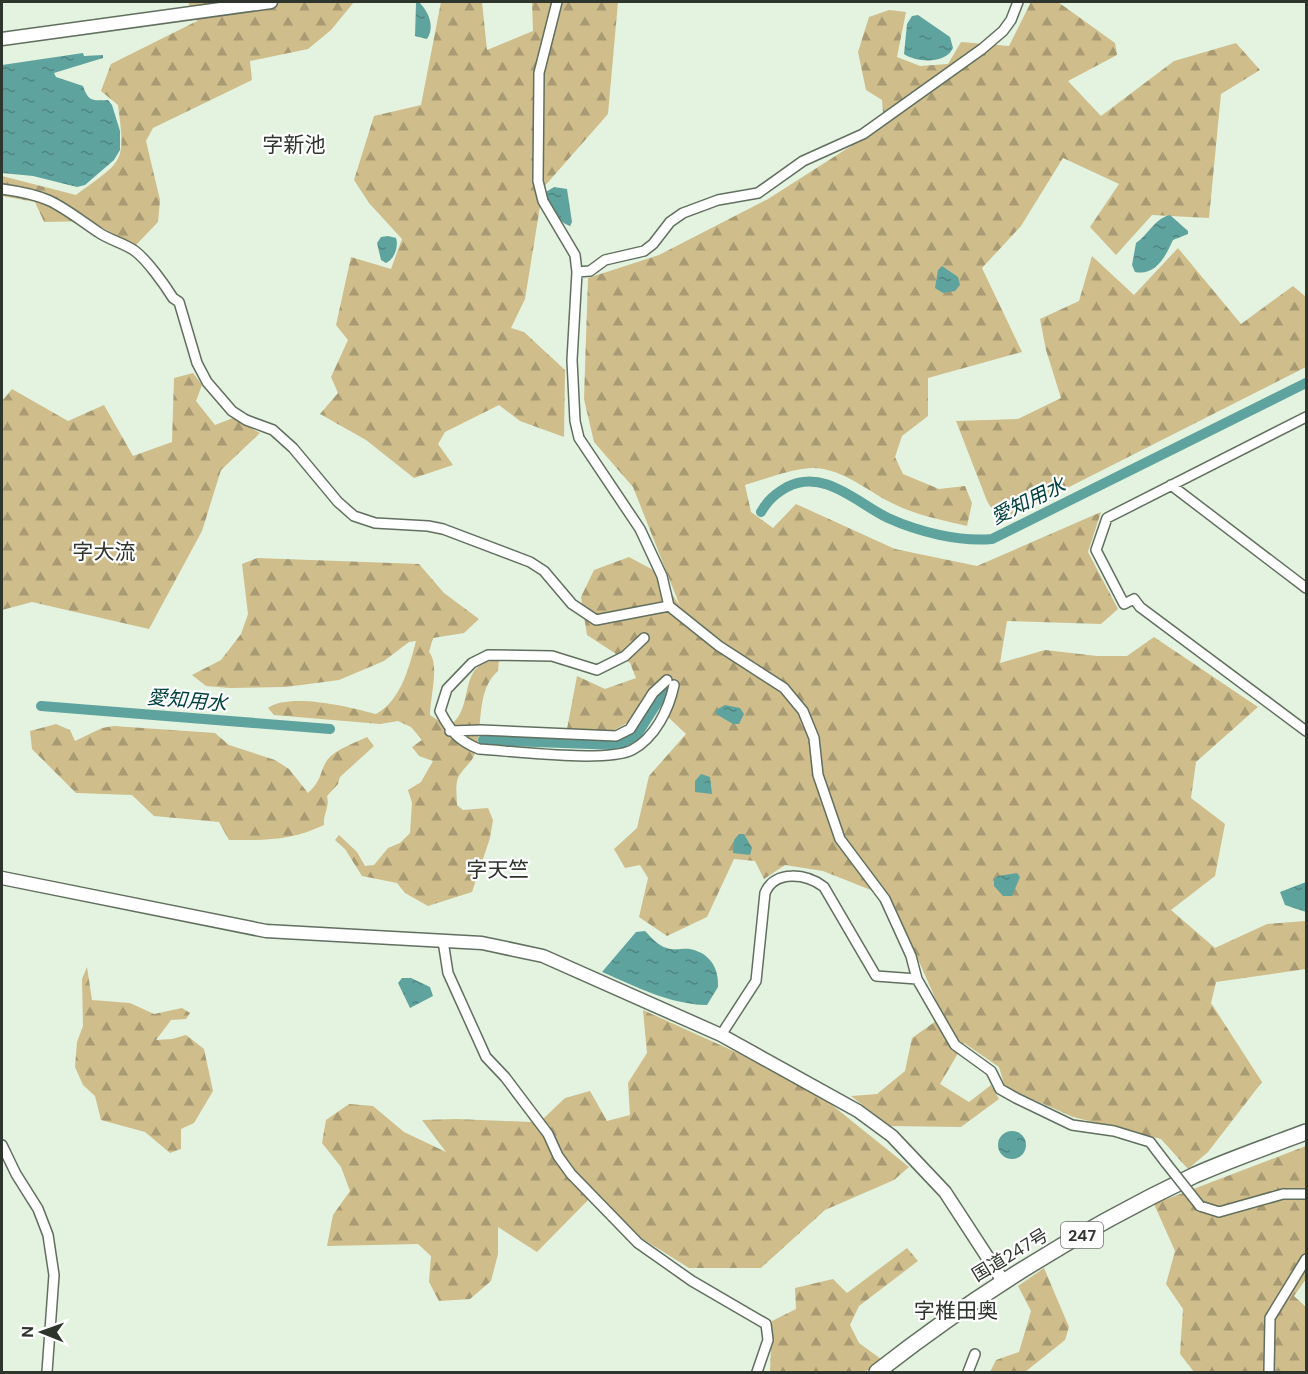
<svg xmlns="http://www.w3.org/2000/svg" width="1308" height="1374" viewBox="0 0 1308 1374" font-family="'DM Sans','Noto Sans JP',sans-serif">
<defs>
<pattern id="forest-firs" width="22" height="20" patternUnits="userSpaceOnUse" patternTransform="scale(1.5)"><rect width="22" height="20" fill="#cfbd8b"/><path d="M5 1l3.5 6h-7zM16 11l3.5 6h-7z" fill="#a89a72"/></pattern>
<pattern id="water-ripples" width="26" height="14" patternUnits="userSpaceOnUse" patternTransform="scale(1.5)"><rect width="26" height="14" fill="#5fa39e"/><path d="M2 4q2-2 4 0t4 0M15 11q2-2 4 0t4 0" fill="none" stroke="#4f8681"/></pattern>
</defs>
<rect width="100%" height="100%" fill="#e3f3e0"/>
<path fill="url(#forest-firs)" d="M 188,2 L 354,2 L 331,30 L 308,49 L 250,61 L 252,80 L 153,128 L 146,141 L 160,200 L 158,222 L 135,246 L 90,221 L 44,222 L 35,202 L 2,196 L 2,176 L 76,195 C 123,160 126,165 118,105 L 101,91 L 111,64 L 197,21 Z
M 441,2 L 482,2 L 487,50 L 533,31 L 532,2 L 618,2 L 608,114 L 543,188 L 525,299 L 511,328 L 524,332 L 565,370 L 564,437 L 520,421 L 499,405 L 445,432 L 438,444 L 453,465 L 414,478 L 366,440 L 320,414 L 338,393 L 331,377 L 348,340 L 336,325 L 351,257 L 391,269 L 402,239 L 369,203 L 354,180 L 374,116 L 421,105 Z
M 1031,2 L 1058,2 L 1115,43 L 1117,55 L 1068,81 L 1101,116 L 1174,61 L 1236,43 L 1260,70 L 1221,94 L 1209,218 L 1152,215 L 1116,255 L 1090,227 L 1119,184 L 1063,158 L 1021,226 L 982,268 L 1022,352 L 928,378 L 928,416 L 902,436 L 895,457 L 903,474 L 939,489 L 965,486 L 972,503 L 967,526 C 943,520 919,516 896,505 C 869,493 844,468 812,468 C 790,469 766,479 745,485 L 751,512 L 773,528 L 796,504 L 895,549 L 977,566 L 1101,512 L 1088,552 L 1118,609 L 1101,624 L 1007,621 L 1000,663 L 1045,650 L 1097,656 L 1127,656 L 1154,637 L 1258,707 L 1196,762 L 1191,798 L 1225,824 L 1215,876 L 1171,910 L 1215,948 L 1267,924 L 1306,921 L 1306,969 L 1216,982 L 1211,1003 L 1262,1082 L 1208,1152 L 1188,1169 L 1161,1139 L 1073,1117 L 1005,1087 L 999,1067 L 964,1043 L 940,1084 L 969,1102 L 991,1085 L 999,1099 L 961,1127 L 890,1126 L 851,1096 L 877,1094 L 905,1071 L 912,1038 L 943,1016 L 891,898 L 823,871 L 785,865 L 764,879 L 755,861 L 734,859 L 707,917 L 667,936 L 639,917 L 648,878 L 640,865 L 625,868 L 614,849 L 637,828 L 649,776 L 686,734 L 668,717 L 680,686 L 666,676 L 631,721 L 608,733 L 567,729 L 577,676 L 605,689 L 636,678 L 630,663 L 587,635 L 581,597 L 594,570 L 629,557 L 657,572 L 680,606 L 633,487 L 594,442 L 584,399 L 588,278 L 659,255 L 768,199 L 884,125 L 882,100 L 866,90 L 858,52 L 869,17 L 889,10 L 906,12 L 897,57 L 920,66 L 948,64 L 961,42 L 1009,46 Z
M 1178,248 L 1241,324 L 1293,286 L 1306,297 L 1306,367 L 1000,522 L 987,501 L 956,421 L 1018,419 L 1061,398 L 1046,350 L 1040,319 L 1079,301 L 1092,256 L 1134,295 Z
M 193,373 L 202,385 L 196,401 L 215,425 L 233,418 L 260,433 L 221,470 L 202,531 L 149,629 L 32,602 L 2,610 L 2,401 L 12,389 L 68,421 L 104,405 L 133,456 L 172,442 L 174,378 Z
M 257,558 L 419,564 L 444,593 L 479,619 L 464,633 L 433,638 L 429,652 C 440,665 430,697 430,715 L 448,727 C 478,708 454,662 499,660 L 498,671 C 476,690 483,725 476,750 C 473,762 467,764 461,773 C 454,781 457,795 457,805 L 463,810 L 488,808 L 493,820 L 490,838 L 472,892 L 428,906 L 405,893 L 397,883 L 362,876 L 345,849 L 335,840 L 339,835 L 357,852 L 365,866 L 374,865 L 388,848 L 400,843 L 410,833 L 412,803 L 408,790 L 421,782 L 433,761 L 419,756 L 412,747 L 422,740 L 411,727 L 398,721 L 380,724 L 274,715 L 268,708 C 289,692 351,707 376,714 C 401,700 409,668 416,641 L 409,642 L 384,661 L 339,680 L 286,687 L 230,688 L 206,686 L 192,675 L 221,660 L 241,634 L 248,614 L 242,564 Z
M 56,724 L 70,730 L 75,741 L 102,728 L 114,726 L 215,733 L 229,745 L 275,760 L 289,769 L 308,793 C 324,778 319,771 328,759 C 336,749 355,743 367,737 L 374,746 L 340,777 L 338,784 L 327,796 C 330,807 323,814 324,825 C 290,841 266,840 229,840 L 219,822 L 154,816 L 132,795 L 76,793 L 32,749 L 30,731 Z
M 87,967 L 92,1000 L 130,1003 L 154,1014 L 182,1008 L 190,1013 L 186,1019 L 171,1020 L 156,1040 L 172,1039 L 186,1035 L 204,1049 L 213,1091 L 194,1123 L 181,1129 L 181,1149 L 170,1153 L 145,1132 L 101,1120 L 95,1096 L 83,1085 L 75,1067 L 77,1042 L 83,1026 L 82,979 Z
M 643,1010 L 740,1054 L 827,1101 L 909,1167 L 894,1180 L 825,1210 L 761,1268 L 689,1268 L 619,1224 L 594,1194 L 537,1252 L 498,1227 L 498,1254 L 491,1281 L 470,1299 L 439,1301 L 429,1282 L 431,1256 L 418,1244 L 327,1246 L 333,1215 L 350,1191 L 341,1167 L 322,1143 L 326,1120 L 349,1104 L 373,1106 L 404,1132 L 446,1152 L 422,1120 L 456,1119 L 531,1122 L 544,1118 L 565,1098 L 590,1091 L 607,1121 L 630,1115 L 628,1083 L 647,1053 Z
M 1306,1146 L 1306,1279 L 1294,1296 L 1306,1307 L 1306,1372 L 1194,1372 L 1180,1354 L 1183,1309 L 1166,1284 L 1175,1251 L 1154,1204 Z
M 907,1248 L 918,1261 L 859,1306 L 850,1325 L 859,1343 L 881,1359 L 865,1372 L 770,1372 L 772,1321 L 796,1309 L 795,1288 L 833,1279 L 847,1293 Z
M 1044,1268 L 1069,1327 L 1065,1340 L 1025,1372 L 990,1372 L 996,1360 L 1019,1352 L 1031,1311 L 1018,1286 Z"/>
<path fill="url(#water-ripples)" d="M 419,2 C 429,12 435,27 427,39 L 415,36 L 416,3 Z
M 918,15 L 950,37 L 953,48 C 946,64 917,63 904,54 L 907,24 L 912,16 Z
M 83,53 L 84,56 L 103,55 L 103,58 L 54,73 L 56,77 L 83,86 C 88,101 92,101 108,100 L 112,105 L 120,131 L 120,150 L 114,160 L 85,185 L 77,187 L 33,176 L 2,173 L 2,65 Z
M 554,187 L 567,189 L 572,222 L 570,226 C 558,222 546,205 546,192 Z
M 1170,215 L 1188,231 L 1188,234 L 1173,240 C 1165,257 1156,276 1135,272 L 1132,265 L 1136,243 C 1149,234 1154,219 1170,215 Z
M 388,236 L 396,238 C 399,246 394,260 386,263 L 381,260 L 377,243 L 381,237 Z
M 942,266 L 958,277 L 960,285 L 955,291 L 943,293 L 935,288 L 938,270 Z
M 725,705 L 740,708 L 744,714 L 739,724 L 733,724 L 716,714 L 716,710 Z
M 701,774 L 710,777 L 712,794 L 695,792 L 695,781 Z
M 739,834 L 744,834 L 752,848 L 750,855 L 733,853 L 734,840 Z
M 1017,873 L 1020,877 L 1012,896 L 1003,896 L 994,886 L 994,879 L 998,876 Z
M 1306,882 L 1306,912 L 1285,905 L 1280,892 Z
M 645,931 C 651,937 658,946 667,948 C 674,951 683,948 690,949 C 710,953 719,968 718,987 L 707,1005 C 668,1004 637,987 602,972 L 636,932 Z
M 402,978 L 411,978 L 430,987 L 433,996 L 410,1008 L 398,983 Z
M998 1145a14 14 0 1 1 28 0a14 14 0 1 1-28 0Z"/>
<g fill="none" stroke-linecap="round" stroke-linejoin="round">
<path stroke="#5fa39e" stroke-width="10" d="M 761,512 C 768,500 775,494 787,487 C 824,468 857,503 888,518 C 919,532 959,542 992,539 L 1306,383
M 41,706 L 330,729
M 483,740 L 618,745 L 636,736 L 669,684"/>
<g stroke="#616f5f" stroke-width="12">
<path id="minor" d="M 557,2 L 539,73 L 538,181 L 543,201 L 575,255 L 577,272 L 572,360 L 575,421 L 579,438 L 640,529 L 662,576 L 669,606 L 719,646 L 784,688 L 803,711 L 814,738 L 818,775 L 840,839 L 885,899 L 911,956 L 917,979 L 955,1045 L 991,1071 L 1000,1089 L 1016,1098 L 1072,1125 L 1114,1131 L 1150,1142 L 1166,1163
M 2,189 C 52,196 57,204 98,232 C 109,240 124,243 135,251 C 147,260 165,285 173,298 L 179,302 L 197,363 L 207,382 L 232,411 L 246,420 L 273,430 L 293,448 L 338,502 L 354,516 L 375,523 L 428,526 L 443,529 L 530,562 L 544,571 L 572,604 L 596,620 L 669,606
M 577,272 L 590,271 L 605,260 L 644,251 L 653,244 L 670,222 L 683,213 L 718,200 L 758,193 L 803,161 L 863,134 L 982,49 L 1003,31 L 1011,20 L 1018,2
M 1306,417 L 1107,518 L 1096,550 L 1124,604 L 1134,599 L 1140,607 L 1306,731
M 1171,485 L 1306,588
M 644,638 L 625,656 L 597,670 L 552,656 L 488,655 L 472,663 L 447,689 L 440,711 C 450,731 459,741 479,749 C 513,751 606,763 632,750 C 655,738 669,709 674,685
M 450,731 L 481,730 L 616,736 L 630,729 L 653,693 L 667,680
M 443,941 L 448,973 L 486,1057 L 505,1077 L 548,1134 L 558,1156 L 571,1174 L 638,1243 L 692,1281 L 766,1324 L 768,1340 L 757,1372
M 721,1035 L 756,981 L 765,893 C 775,869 807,874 824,887 L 876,976 L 917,979
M 2,1145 L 16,1174 L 38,1209 L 48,1235 L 54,1275 L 47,1372
M 1200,1206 L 1219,1212 L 1283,1194 L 1306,1194
M 968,1372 L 975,1354
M 1269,1372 L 1270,1318 L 1306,1259"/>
</g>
<g stroke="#616f5f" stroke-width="15">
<path id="tertiary" d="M 2,39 L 271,2
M 2,878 L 266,931 L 482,943 L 543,956 L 721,1035 L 858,1111 L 892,1136 L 945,1192 L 1003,1281"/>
</g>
<g stroke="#616f5f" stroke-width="18">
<path id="trunk" d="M 877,1372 C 975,1295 1082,1229 1195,1175 C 1231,1159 1269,1146 1306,1132"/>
</g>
<use href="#minor" stroke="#fff" stroke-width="9"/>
<use href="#tertiary" stroke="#fff" stroke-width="12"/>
<use href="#trunk" stroke="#fff" stroke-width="15"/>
<g stroke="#616f5f" stroke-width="12" stroke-linecap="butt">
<path id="minor-bridge" d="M 1166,1163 L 1200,1206"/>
</g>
<use href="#minor-bridge" stroke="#fff" stroke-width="9"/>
</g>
<g text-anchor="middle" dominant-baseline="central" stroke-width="4.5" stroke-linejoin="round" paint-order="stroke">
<rect fill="#fff" stroke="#6d726c" stroke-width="1.5" x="1061" y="1222" width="42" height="26" rx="4.5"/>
<g font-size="16" font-weight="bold" fill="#2e352d">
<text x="1082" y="1235">247</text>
</g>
<g font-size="18" fill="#2e352d" stroke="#fff">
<text transform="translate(1010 1255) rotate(-31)">国道247号</text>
</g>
<g font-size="20" font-style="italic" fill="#00413e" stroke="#fff">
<text transform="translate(1028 501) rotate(-26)">愛知用水</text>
<text transform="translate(187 700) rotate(5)">愛知用水</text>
</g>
<g font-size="21" fill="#2e352d" stroke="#fff">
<text x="294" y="145">字新池</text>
<text x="104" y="552">字大流</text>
<text x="498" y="870">字天竺</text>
<text x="956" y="1311">字椎田奥</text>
</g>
</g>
<rect width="1308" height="1374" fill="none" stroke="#2e352d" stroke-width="6"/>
<g transform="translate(42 1332) rotate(271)" stroke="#ffffff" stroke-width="4.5" paint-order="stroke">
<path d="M0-4.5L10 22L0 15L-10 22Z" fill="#2e352d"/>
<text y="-9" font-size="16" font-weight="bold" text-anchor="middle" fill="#2e352d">N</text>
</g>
</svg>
